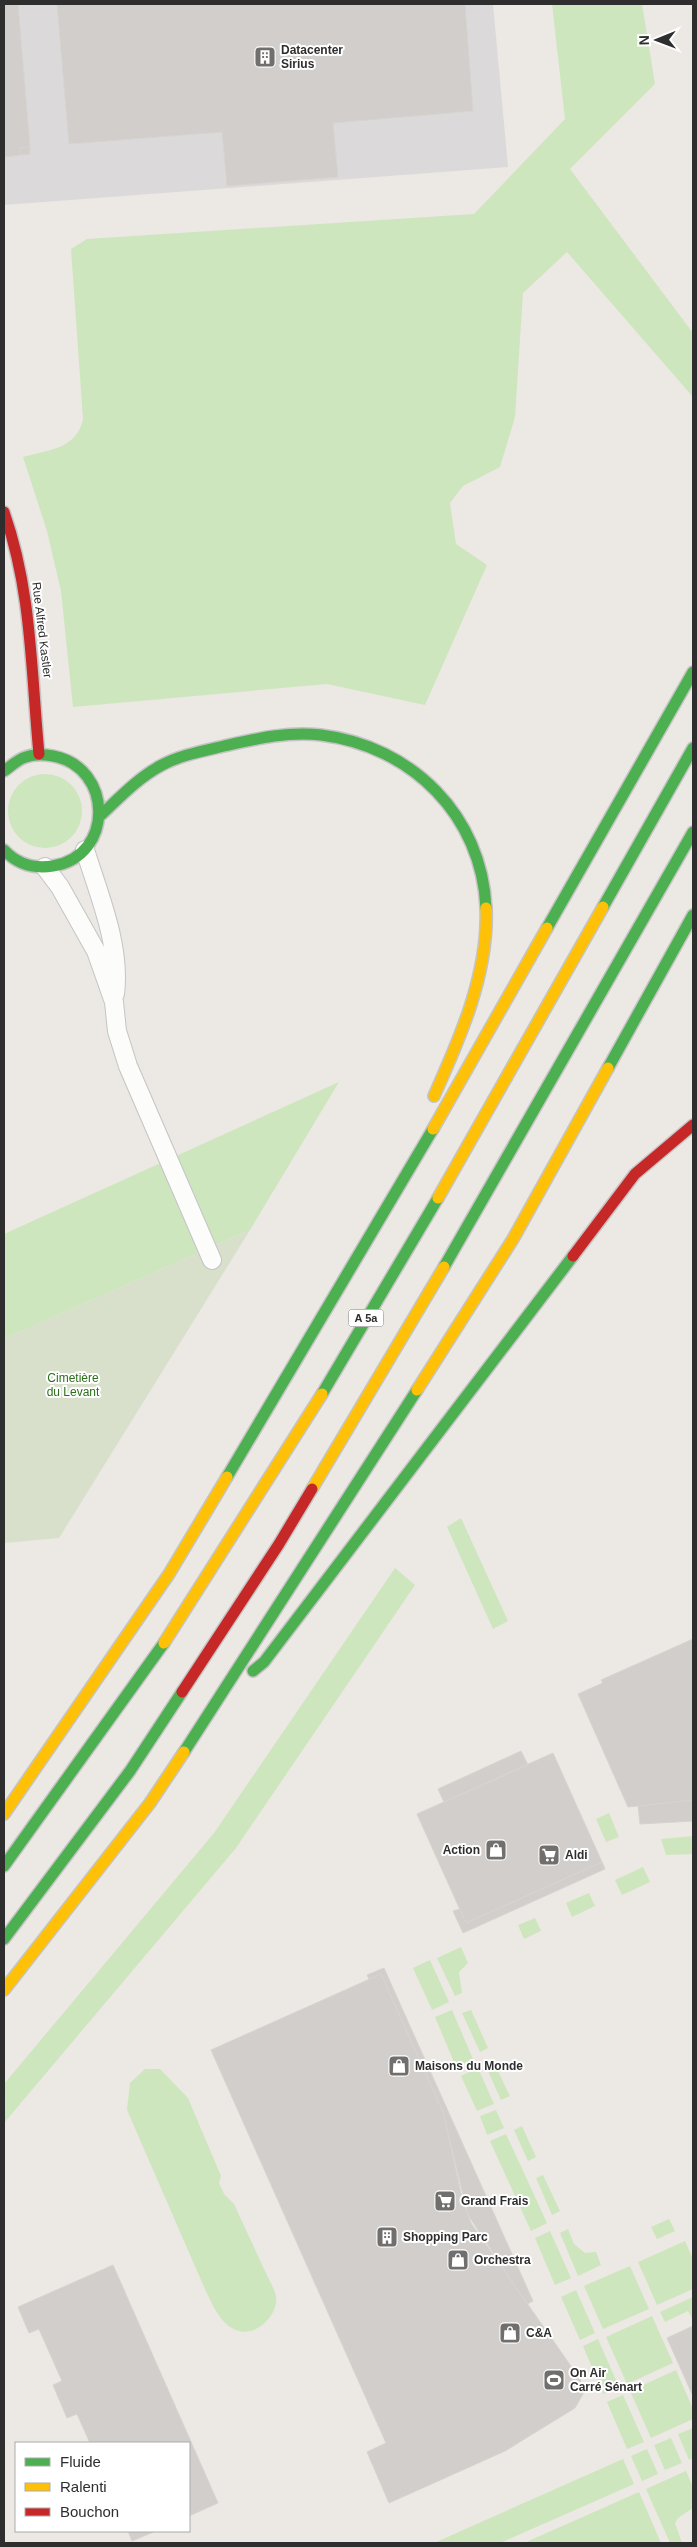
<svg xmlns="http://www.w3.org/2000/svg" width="697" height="2547" viewBox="0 0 697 2547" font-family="Arial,sans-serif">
<rect width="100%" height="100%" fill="#ece8e4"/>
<path fill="#dcd9db" d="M 4,4 L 493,4 L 508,167 L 4,205 Z"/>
<path fill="#cee6be" d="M 552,4 L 642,4 L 655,84 L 570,169 L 693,333 L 693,397 L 567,252 L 523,293 L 515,417 L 500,467 L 463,486 L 450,503 L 456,544 L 487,565 L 425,705 L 327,684 L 73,707 L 61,591 L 47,531 L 23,457 C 48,450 77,449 83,419 L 71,249 L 87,239 L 474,214 L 565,119 Z
M8 811a37 37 0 1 1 74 0a37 37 0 1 1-74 0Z
M 339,1082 L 250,1230 L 4,1339 L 4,1234 Z
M 461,1518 L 508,1621 L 493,1629 L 447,1527 Z
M 395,1568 L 415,1585 L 236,1848 L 4,2123 L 4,2084 L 214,1833 Z
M 609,1813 L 619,1837 L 606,1842 L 596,1819 Z
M 693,1836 L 693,1854 L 666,1855 L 661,1839 Z
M 643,1867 L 650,1882 L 622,1895 L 615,1880 Z
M 589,1893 L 595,1906 L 572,1917 L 566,1903 Z
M 535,1918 L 541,1931 L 524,1939 L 518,1925 Z
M 461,1947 L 468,1963 L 459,1972 L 462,1993 L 455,1996 L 437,1958 Z
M 430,1960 L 449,2002 L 432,2010 L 413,1968 Z
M 452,2010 L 473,2059 L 456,2067 L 435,2017 Z
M 471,2010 L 488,2048 L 480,2052 L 462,2013 Z
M 495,2065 L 510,2096 L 501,2100 L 487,2069 Z
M 478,2068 L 494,2104 L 477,2111 L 461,2076 Z
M 145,2069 L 160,2069 L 188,2098 L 221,2176 L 219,2183 L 224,2194 L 234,2204 C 244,2226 255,2249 265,2271 C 268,2278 274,2288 276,2296 C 279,2317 252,2341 232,2328 C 218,2320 211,2301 204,2287 L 127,2110 L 130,2083 Z
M 496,2110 L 504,2128 L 487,2135 L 480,2116 Z
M 522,2126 L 536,2157 L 528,2161 L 514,2130 Z
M 506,2134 L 547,2223 L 531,2231 L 490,2141 Z
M 543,2175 L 560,2211 L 552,2215 L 536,2178 Z
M 669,2219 L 675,2231 L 657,2239 L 651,2227 Z
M 568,2229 L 574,2244 L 585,2253 L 596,2252 L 601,2265 L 578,2276 L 560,2233 Z
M 550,2231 L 571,2278 L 555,2285 L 535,2238 Z
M 685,2241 L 693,2259 L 693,2289 L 657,2305 L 638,2262 Z
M 630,2266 L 649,2309 L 603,2329 L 584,2286 Z
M 576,2290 L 595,2333 L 580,2340 L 561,2297 Z
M 693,2297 L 693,2320 L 688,2311 L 665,2322 L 660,2312 Z
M 652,2316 L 673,2363 L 627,2384 L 606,2337 Z
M 598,2339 L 619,2387 L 603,2394 L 583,2346 Z
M 676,2370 L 693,2409 L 693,2419 L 651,2438 L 630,2391 Z
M 623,2395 L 644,2442 L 627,2449 L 607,2402 Z
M 693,2428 L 693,2458 L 689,2460 L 678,2434 Z
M 671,2438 L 682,2463 L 665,2470 L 654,2445 Z
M 647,2449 L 658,2474 L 642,2481 L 631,2456 Z
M 623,2459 L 634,2484 L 500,2543 L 434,2543 Z
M 686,2471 L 693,2487 L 693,2508 L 678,2518 L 675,2523 L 682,2543 L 670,2543 L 646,2489 Z
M 639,2492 L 661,2543 L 524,2543 Z"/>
<path fill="#d8e0cc" d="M 250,1230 L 59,1538 L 4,1543 L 4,1339 Z"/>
<path fill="#d1cecb" stroke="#d7d4d0" d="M 4,4 L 18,4 L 30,147 L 20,148 L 21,155 L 4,157 Z
M 57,4 L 465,4 L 473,111 L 333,123 L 338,177 L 227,186 L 222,132 L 69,144 Z
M 30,147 L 30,154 L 21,155 L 20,148 Z
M 693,1639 L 693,1800 L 628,1807 L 578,1694 L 603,1683 L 601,1680 Z
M 521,1751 L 528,1765 L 444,1802 L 438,1789 Z
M 553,1753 L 602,1862 L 466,1923 L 417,1814 Z
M 693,1800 L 693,1821 L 640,1824 L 638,1806 Z
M 602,1862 L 605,1869 L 463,1933 L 453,1911 L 460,1909 L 466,1923 Z
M 384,1968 L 533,2301 L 527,2304 L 468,2215 L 443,2112 L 381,1974 L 369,1979 L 367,1975 Z
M 381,1974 L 443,2112 L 463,2202 L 471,2223 L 580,2379 L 583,2394 L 575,2408 L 505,2451 L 389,2503 L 367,2452 L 386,2443 L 211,2050 Z
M 113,2265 L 218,2503 L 189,2516 L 189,2443 L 90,2443 L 77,2414 L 67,2418 L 53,2385 L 62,2381 L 39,2329 L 29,2333 L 18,2307 Z
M 693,2326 L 693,2393 L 692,2394 L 667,2338 Z
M 128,2531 L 156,2531 L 132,2541 Z"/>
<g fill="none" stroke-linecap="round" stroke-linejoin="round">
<g stroke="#c5c4c5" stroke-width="20">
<path id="street" d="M 85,850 C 99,895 121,946 115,994
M 45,867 L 60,887 L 96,951 L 114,1002 L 117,1031 L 128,1066 L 212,1260"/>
</g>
<g stroke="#c5c4c5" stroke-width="14">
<path id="fast" d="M 4,771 C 10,767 16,761 23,758 C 32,754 43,754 53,756 C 113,767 115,856 53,866 C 34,869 17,864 4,850
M 101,815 C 120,797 139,777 162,765 C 181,755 203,751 224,746 C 255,739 288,731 321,735 C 412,746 482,816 486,908
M 603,907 L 693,748
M 547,928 L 693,672
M 608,1068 L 693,915
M 444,1267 L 693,832
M 322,1394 L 438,1198
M 227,1477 L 433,1129
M 253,1671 L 264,1662 L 573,1256
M 184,1752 L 417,1390
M 4,1866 L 164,1643
M 4,1939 L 130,1771 L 182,1692"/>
</g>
<g stroke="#c5c4c5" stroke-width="14">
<path id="slow" d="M 434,1096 C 460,1038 489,973 486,908
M 433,1129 L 547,928
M 438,1198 L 603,907
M 417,1390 L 513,1239 L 608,1068
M 312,1489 L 444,1267
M 164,1643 L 322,1394
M 4,1814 L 169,1574 L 227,1477
M 4,1990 L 150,1803 L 184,1752"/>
</g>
<g stroke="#c5c4c5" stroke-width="14">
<path id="jam" d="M 4,512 C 32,591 31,672 39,754
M 573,1256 L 635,1174 L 693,1125
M 182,1692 L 279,1544 L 312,1489"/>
</g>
<use href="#street" stroke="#fcfcfb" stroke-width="18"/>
<use href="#fast" stroke="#4caf50" stroke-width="11"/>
<use href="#slow" stroke="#ffc107" stroke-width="11"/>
<use href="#jam" stroke="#c62828" stroke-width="11"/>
</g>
<defs>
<g id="building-square" transform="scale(1.125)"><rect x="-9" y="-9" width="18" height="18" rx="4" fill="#706f6e" stroke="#fff"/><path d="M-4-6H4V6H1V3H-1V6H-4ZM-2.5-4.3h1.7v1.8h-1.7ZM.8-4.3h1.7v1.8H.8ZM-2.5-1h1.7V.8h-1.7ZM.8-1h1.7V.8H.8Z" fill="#fff"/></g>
<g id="shop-square" transform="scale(1.125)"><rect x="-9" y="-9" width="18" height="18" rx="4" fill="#706f6e" stroke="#fff"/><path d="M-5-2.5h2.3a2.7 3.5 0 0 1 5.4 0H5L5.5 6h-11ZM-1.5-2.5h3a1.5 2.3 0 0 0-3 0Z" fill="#fff"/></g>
<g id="supermarket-square" transform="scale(1.125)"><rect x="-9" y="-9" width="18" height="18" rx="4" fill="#706f6e" stroke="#fff"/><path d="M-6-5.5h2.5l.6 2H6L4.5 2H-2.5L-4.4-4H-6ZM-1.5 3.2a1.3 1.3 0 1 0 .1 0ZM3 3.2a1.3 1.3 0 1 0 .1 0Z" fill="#fff"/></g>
<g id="stadium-square" transform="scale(1.125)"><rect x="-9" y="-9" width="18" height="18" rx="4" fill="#706f6e" stroke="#fff"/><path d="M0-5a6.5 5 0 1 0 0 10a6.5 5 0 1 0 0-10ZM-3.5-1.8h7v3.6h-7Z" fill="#fff"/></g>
</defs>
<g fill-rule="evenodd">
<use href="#building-square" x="265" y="57"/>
<use href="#shop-square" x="496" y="1850"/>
<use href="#supermarket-square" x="549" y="1855"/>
<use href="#shop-square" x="399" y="2066"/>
<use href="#supermarket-square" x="445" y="2201"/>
<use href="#building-square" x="387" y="2237"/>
<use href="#shop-square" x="458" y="2260"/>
<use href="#shop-square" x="510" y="2333"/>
<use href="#stadium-square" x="554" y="2380"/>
</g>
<g text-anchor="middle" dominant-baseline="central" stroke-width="4" stroke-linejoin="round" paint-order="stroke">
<rect fill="#fff" stroke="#6d6d6d" stroke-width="1" x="348.5" y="1309.5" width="35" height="17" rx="4"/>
<g font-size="11" font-weight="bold" fill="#2e2e2e">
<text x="366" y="1318">A 5a</text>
</g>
<g font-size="12" font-weight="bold" fill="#2e2e2e" stroke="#fff" text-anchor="start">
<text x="281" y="50">Datacenter<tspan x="281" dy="14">Sirius</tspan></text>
<text x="480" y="1850" text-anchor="end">Action</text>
<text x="565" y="1855">Aldi</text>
<text x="415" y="2066">Maisons du Monde</text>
<text x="461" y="2201">Grand Frais</text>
<text x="403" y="2237">Shopping Parc</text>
<text x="474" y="2260">Orchestra</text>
<text x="526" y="2333">C&amp;A</text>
<text x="570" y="2373">On Air<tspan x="570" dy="14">Carré Sénart</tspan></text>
</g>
<g font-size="12" fill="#2e2e2e" stroke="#fff">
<text transform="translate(42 630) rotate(83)">Rue Alfred Kastler</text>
</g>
<g font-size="12" fill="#2c6e1b" stroke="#fff">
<text x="73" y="1378">Cimetière<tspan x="73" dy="14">du Levant</tspan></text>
</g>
</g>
<rect width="697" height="2547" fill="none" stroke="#2e2e2e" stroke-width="10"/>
<rect x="15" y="2442" width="175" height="90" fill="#ffffff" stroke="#ababab"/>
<rect x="25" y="2458" width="25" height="8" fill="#4caf50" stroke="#ababab"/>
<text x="60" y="2467" font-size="15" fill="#2e2e2e">Fluide</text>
<rect x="25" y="2483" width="25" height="8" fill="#ffc107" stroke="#ababab"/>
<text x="60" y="2492" font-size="15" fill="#2e2e2e">Ralenti</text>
<rect x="25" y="2508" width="25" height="8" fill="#c62828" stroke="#ababab"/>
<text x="60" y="2517" font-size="15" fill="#2e2e2e">Bouchon</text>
<g transform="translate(657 40) rotate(269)" stroke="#ffffff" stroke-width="4" paint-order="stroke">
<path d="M0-4L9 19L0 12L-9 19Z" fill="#2e2e2e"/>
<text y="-8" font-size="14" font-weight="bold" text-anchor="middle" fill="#2e2e2e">N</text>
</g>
</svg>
